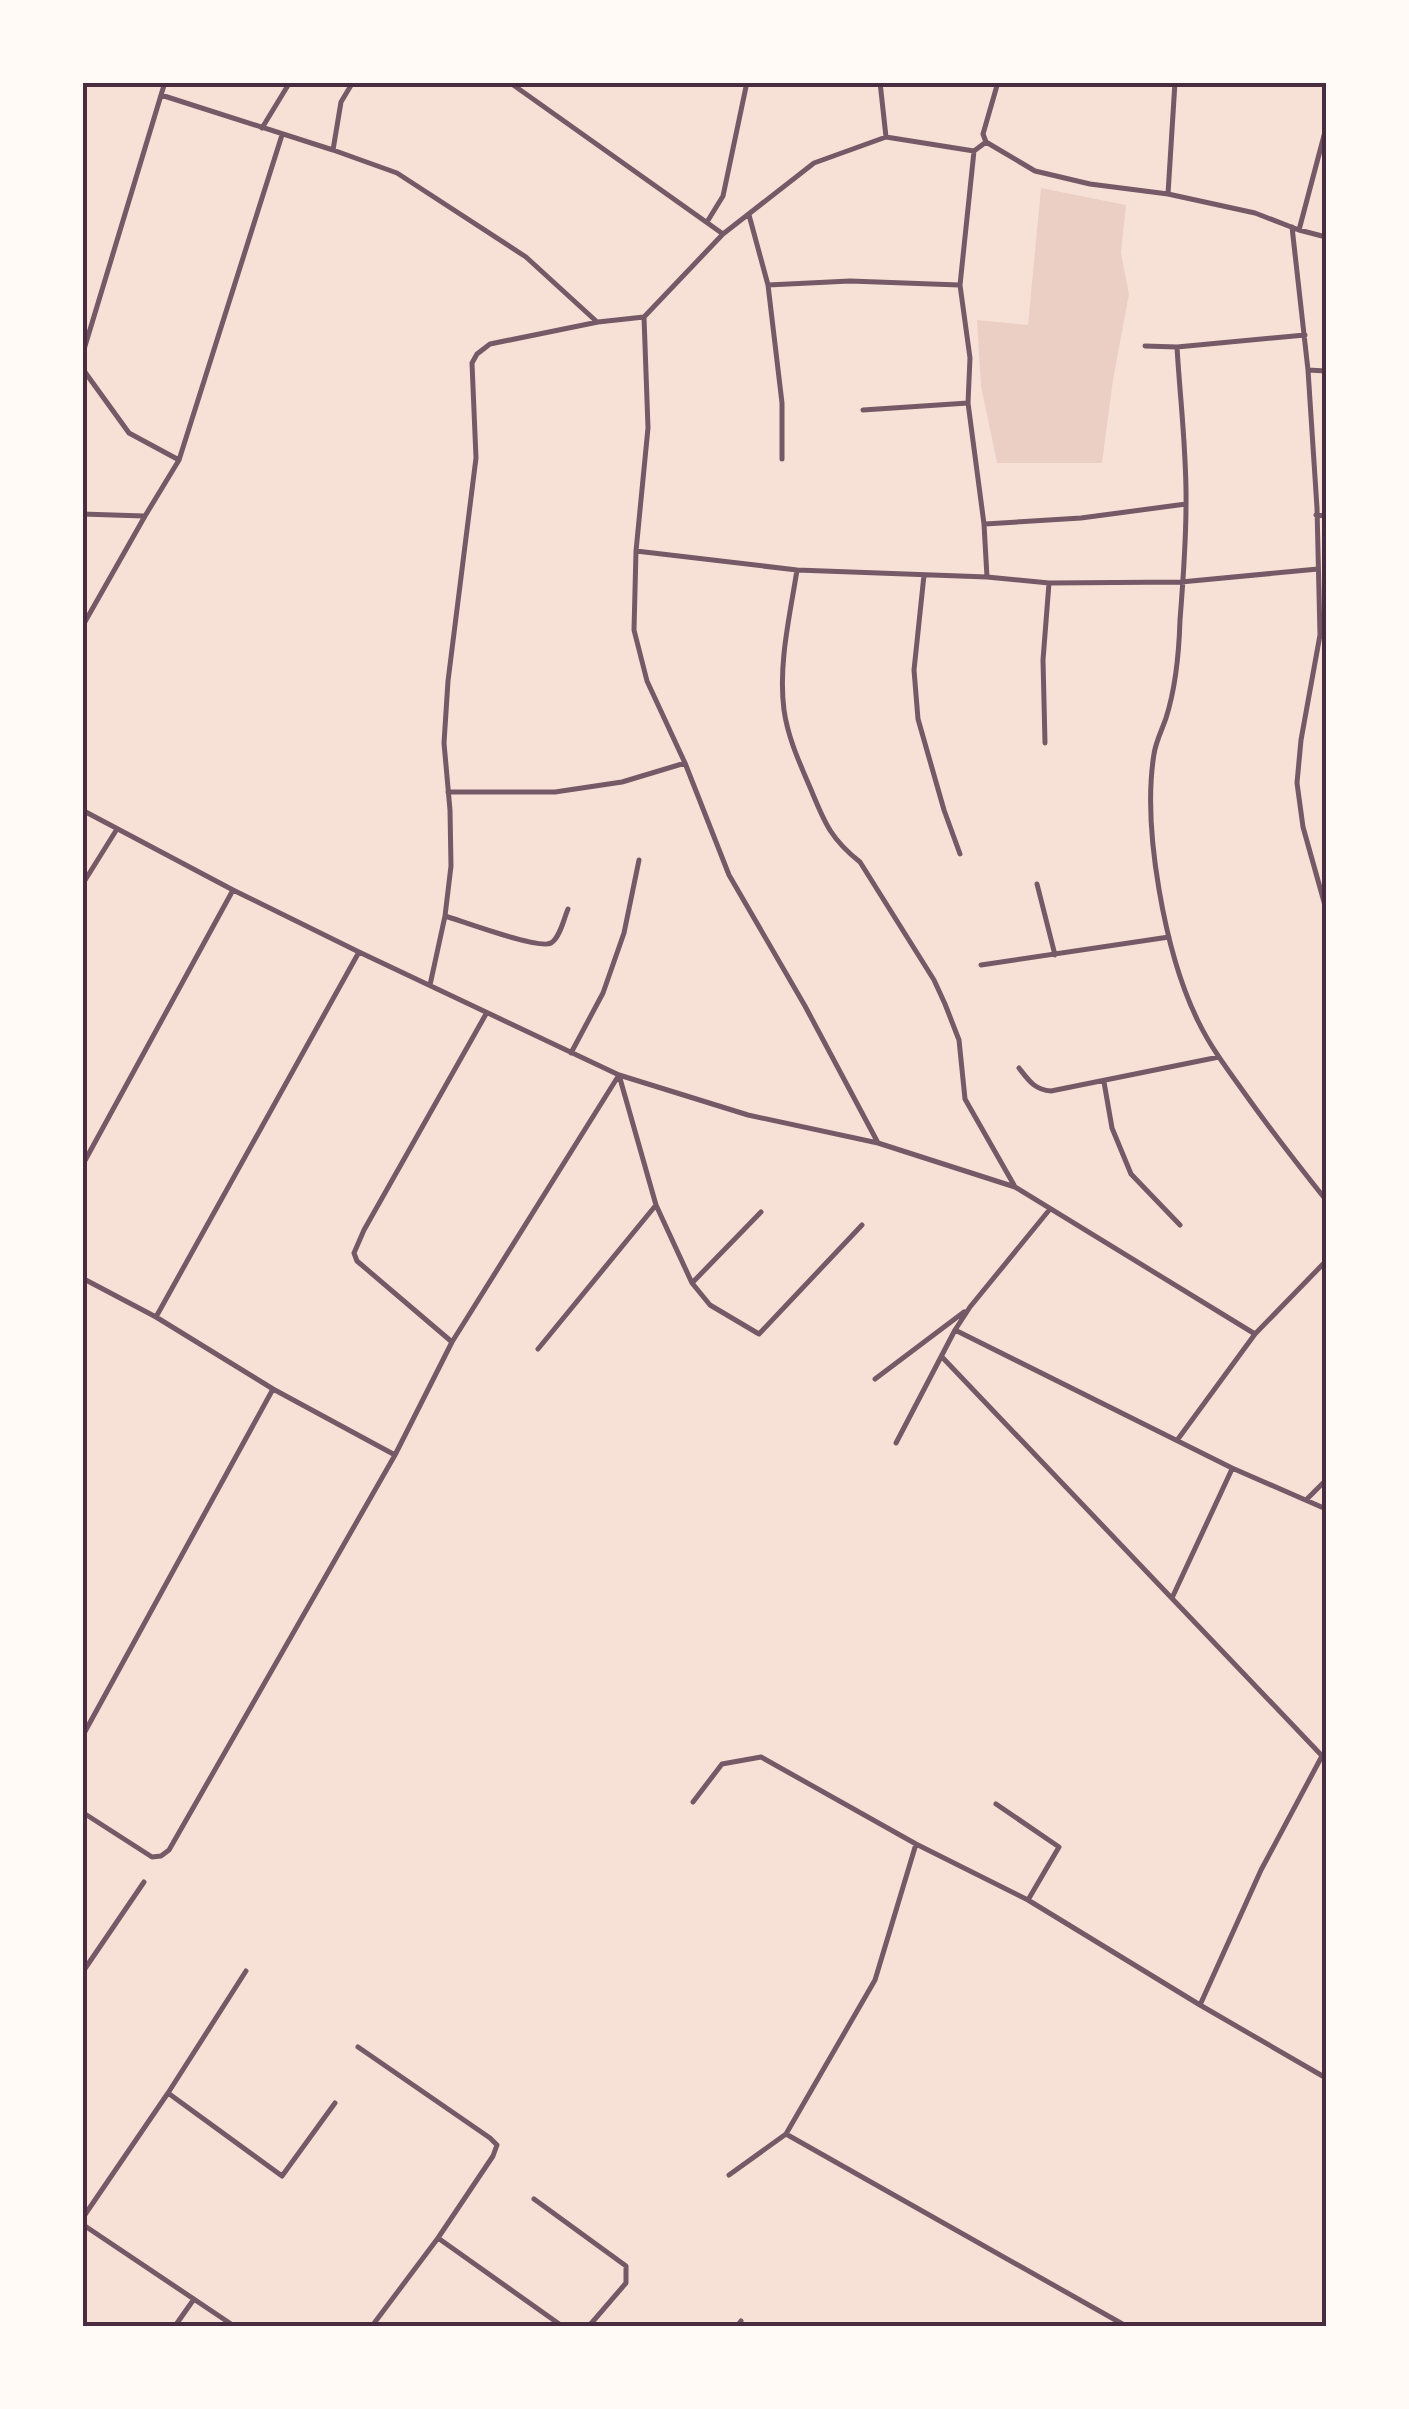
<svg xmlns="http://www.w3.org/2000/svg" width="1409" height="2409" viewBox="0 0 1409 2409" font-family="'DM Sans',sans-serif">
<rect width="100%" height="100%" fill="#f7e1d7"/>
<path fill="#ebcfc5" d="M 1041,188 L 1126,205 L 1121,253 L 1129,294 L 1113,380 L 1102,463 L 997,463 L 981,386 L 977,320 L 1028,325 Z"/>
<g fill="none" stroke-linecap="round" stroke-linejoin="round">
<path stroke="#755966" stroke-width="5" d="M 509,82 L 723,234
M 880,82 L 886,137
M 161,95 L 333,150 L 397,173 L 526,257 L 596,321
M 262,128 L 290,82
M 986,142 L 974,151 L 960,285 L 970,358 L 968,403 L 984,524 L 987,577
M 986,142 L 1035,171 L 1090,184 L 1168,194 L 1255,213 L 1299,230 L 1326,237
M 986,142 L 983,134 L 998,82
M 333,150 L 341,102 L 353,82
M 1168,194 L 1175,82
M 749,215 L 768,285 L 782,403 L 782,459
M 707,222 L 723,196 L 747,82
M 1292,227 L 1308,370 L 1317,508 L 1320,635 L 1301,740 L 1297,783 L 1303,827 L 1326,909
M 1299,230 L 1326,128
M 768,285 L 850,281 L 959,285
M 644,317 L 648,428 L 636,551 L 634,630 L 647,681 L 685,763 L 729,875 L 805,1006 L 877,1141
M 1145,346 L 1177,347 L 1305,335
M 1177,347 C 1180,399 1187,453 1186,506 C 1186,544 1183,582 1180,620 C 1179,653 1176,687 1166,718 C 1162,730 1156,741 1154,754 C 1142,828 1165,954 1198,1021 C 1210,1046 1227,1069 1243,1091 C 1270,1129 1298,1165 1326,1200
M 82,356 L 165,82
M 82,368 L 129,433 L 179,460
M 1308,370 L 1326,371
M 863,410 L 968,403
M 82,514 L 144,516
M 1316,515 L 1326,516
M 985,524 L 1081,518 L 1186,504
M 636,551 L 797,570 L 987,577 L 1049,583 L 1181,582 L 1318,569
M 797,570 C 790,615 778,664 784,710 C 788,739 801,766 812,792 C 825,824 832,840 860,862 L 934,980 L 945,1004 L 959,1040 L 965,1099 L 1014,1185
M 924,575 L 914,670 L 918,719 L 944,810 L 960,854
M 82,627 L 145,516 L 179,460 L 282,135
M 1045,743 L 1043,660 L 1049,583
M 448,792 L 555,792 L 622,782 L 685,763
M 82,810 L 233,890 L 359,952 L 619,1075 L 748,1115 L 878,1143 L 1015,1187 L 1255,1334
M 1037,884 L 1055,955
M 82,885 L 117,829
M 445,916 C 462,921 539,950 551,943 C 560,938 564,918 568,909
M 981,965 L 1169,937
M 430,985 L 445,916 L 451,866 L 450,810 L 444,743 L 448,681 L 476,458 L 472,363 L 477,354 L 490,344 L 598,322 L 644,317 L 723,234 L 814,163 L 886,137 L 974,151
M 571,1053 L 603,993 L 624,933 L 639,860
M 1019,1068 C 1029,1081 1035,1090 1051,1091 L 1219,1057
M 619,1075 L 656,1205 L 692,1283 L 710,1305 L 759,1334 L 862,1225
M 1104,1082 L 1112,1128 L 1131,1174 L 1180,1225
M 82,1166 L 233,890
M 82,1278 L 156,1317 L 273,1389 L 395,1455
M 692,1283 L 761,1212
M 156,1317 L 359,952
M 955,1330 L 1232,1468 L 1326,1509
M 452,1342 L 357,1261 L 354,1253 L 364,1230 L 486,1014
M 538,1349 L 656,1205
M 942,1357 L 1326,1760
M 875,1379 L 964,1312
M 1178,1439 L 1255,1334 L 1326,1261
M 896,1443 L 955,1330 L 970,1307 L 1050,1209
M 1307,1499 L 1326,1480
M 1172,1598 L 1232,1469
M 82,1737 L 273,1389
M 693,1802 L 722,1764 L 761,1757 L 916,1844 L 1028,1900 L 1200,2005 L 1326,2078
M 996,1804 L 1059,1847 L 1028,1900
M 82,1812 L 152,1857 L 161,1856 L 169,1850 L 395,1455 L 452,1342 L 619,1075
M 82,1973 L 144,1882
M 1200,2005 L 1261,1870 L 1322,1756
M 358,2047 L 490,2138 L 497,2145 L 493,2156 L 438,2238 L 372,2326
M 168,2093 L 282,2176 L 335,2103
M 786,2134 L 1126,2326
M 729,2175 L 786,2134 L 875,1980 L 916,1844
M 534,2199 L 626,2266 L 626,2283 L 589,2326
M 82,2219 L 168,2093 L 246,1971
M 82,2224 L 234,2326
M 438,2238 L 562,2326
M 175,2326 L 194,2299
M 737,2326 L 741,2321"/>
</g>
<rect width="1409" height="2409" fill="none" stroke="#fffaf5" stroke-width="170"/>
<rect x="85" y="85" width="1239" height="2239" fill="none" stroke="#4a2c40" stroke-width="4"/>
</svg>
